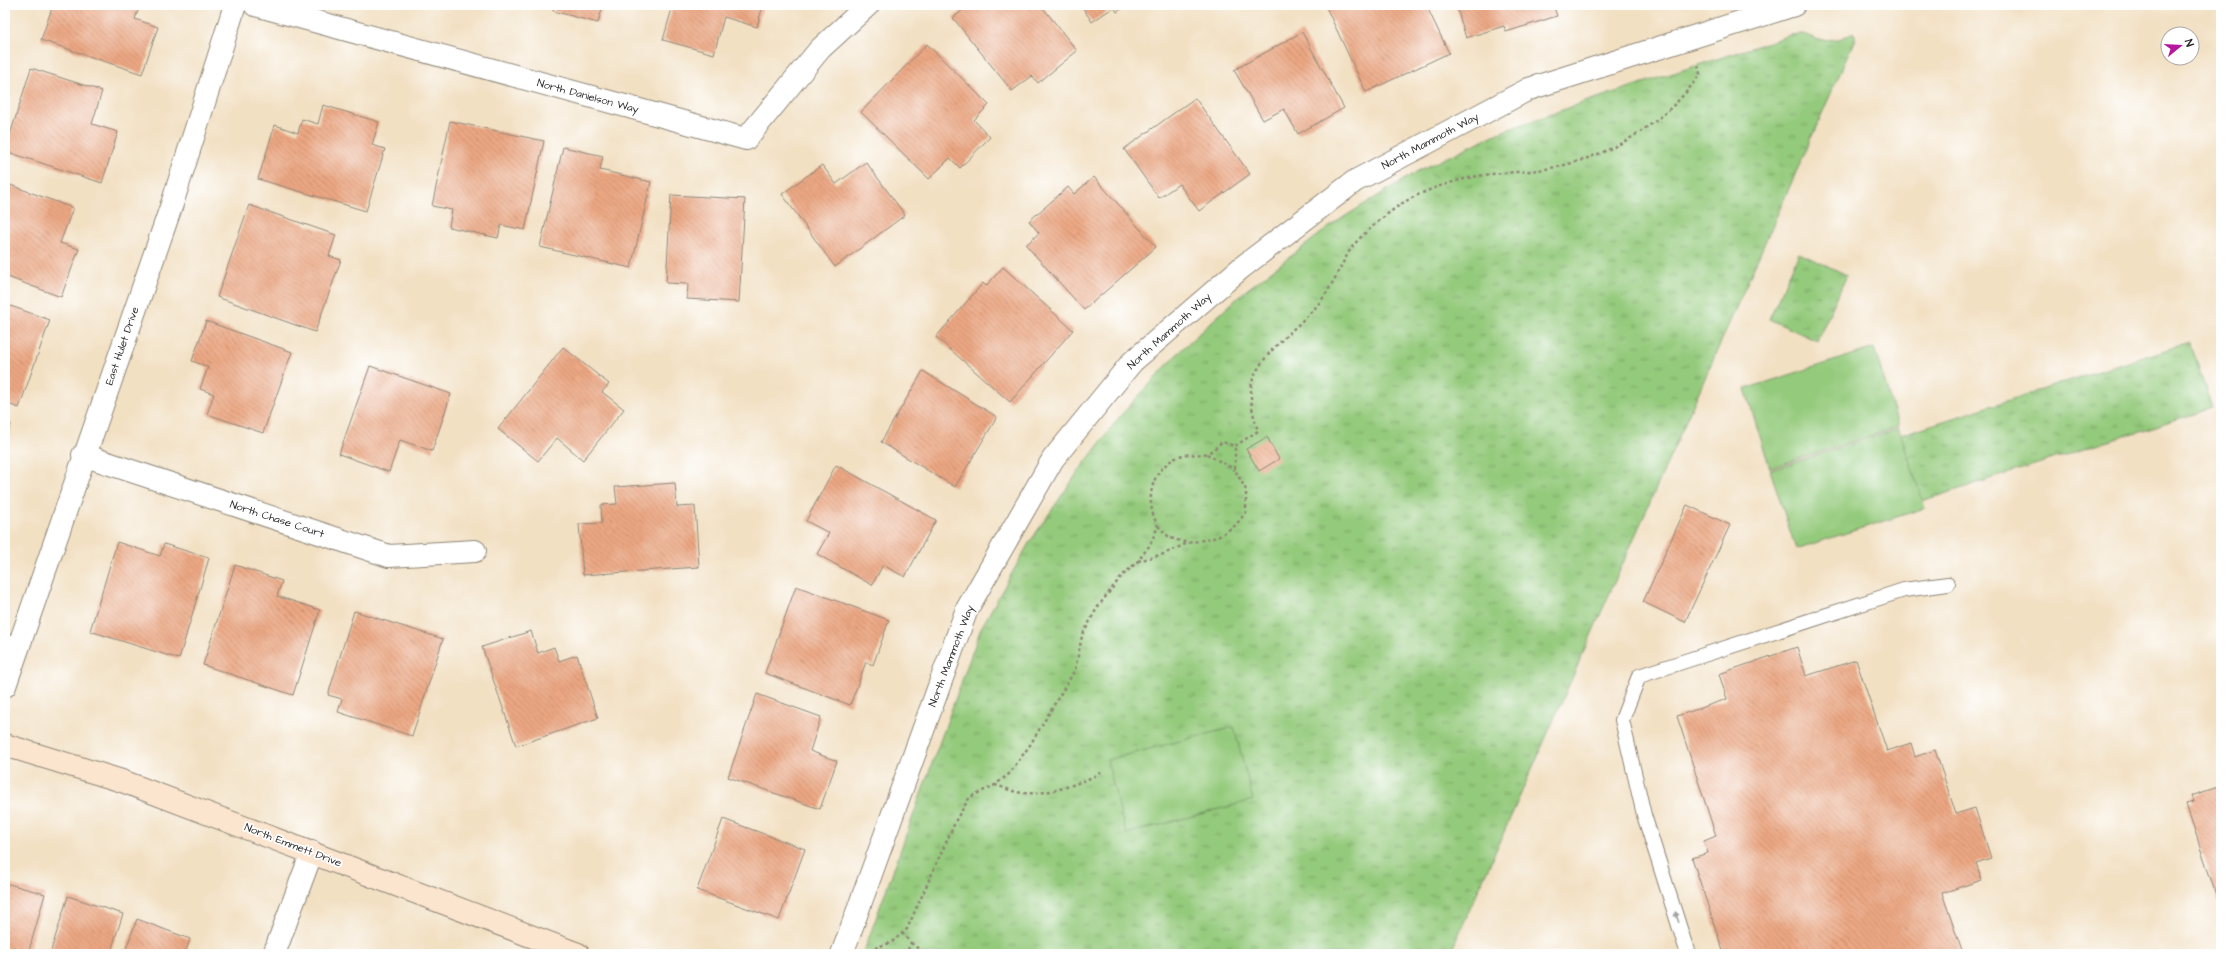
<svg xmlns="http://www.w3.org/2000/svg" width="2226" height="959" viewBox="0 0 2226 959" font-family="'Architects Daughter',sans-serif">
<defs>
<pattern id="park-tufts" width="24" height="20" patternUnits="userSpaceOnUse"><rect width="24" height="20" fill="#94ca7c"/><path d="M3 7l-1-3M5 7V3M7 7l1-3M15 17l-1-3M17 17v-4M19 17l1-3" fill="none" stroke="#79a466"/></pattern>
<pattern id="building-back-hatch" width="6" height="6" patternUnits="userSpaceOnUse"><rect width="6" height="6" fill="#eca783"/><path d="M-1 5l2 2M0 0l6 6M5-1l2 2" fill="none" stroke="#bf886b"/></pattern>
</defs>
<rect width="100%" height="100%" fill="#fff"/>
<filter id="ink" filterUnits="userSpaceOnUse"><feTurbulence type="fractalNoise" baseFrequency=".025" numOctaves="2"/><feDisplacementMap in="SourceGraphic" scale="8" xChannelSelector="R" yChannelSelector="G"/><feConvolveMatrix kernelMatrix="1 2 1 2 8 2 1 2 1" color-interpolation-filters="sRGB"/></filter>
<filter id="wash" filterUnits="userSpaceOnUse"><feTurbulence type="fractalNoise" baseFrequency=".012" numOctaves="4" result="noise"/><feDisplacementMap in="SourceGraphic" scale="16" xChannelSelector="R" yChannelSelector="G"/><feGaussianBlur stdDeviation="0.9" result="paint"/><feColorMatrix in="noise" values="0 0 0 0 0 0 0 0 0 0 0 0 0 0 0 0 0 1.4 0 .05"/><feComposite in="paint" operator="in"/></filter>
<g filter="url(#wash)">
<rect width="100%" height="100%" fill="#f2e0c3"/>
<path fill="url(#park-tufts)" stroke="#607a54" d="M 1855,33 L 1855,39 L 1450,954 L 863,954 L 981,628 L 1029,543 L 1078,472 L 1121,415 L 1183,348 L 1245,291 L 1336,222 L 1418,171 L 1498,133 L 1585,102 L 1790,35 L 1803,34 L 1819,40 L 1839,39 Z
M 1799,253 L 1847,275 L 1817,341 L 1769,319 Z
M 2190,342 L 2212,408 L 1922,501 L 1900,435 Z"/>
<path fill="#94ca7c" stroke="#607a54" d="M 1874,348 L 1899,427 L 1770,468 L 1745,389 Z
M 1899,429 L 1925,508 L 1796,549 L 1770,470 Z
M 1234,727 L 1253,800 L 1126,834 L 1107,760 Z"/>
<g id="blocks">
<path fill="url(#building-back-hatch)" d="M 53,5 L 140,5 L 135,19 L 158,27 L 142,74 L 41,40 Z
M 555,5 L 603,5 L 598,23 L 553,11 Z
M 673,5 L 763,5 L 757,27 L 724,17 L 714,54 L 663,40 Z
M 969,5 L 1041,5 L 1077,51 L 1038,83 L 1032,76 L 1012,91 L 953,18 Z
M 1081,5 L 1128,5 L 1117,12 L 1114,7 L 1092,22 Z
M 1325,5 L 1426,5 L 1449,53 L 1366,92 Z
M 1456,5 L 1553,5 L 1557,16 L 1506,32 L 1504,26 L 1466,38 Z
M 1302,32 L 1344,108 L 1298,134 L 1284,109 L 1263,120 L 1234,70 Z
M 927,44 L 989,105 L 974,120 L 990,137 L 960,168 L 950,158 L 929,179 L 861,112 Z
M 31,68 L 102,91 L 92,124 L 118,132 L 102,183 L 5,151 Z
M 1195,98 L 1250,174 L 1199,211 L 1179,184 L 1159,198 L 1124,149 Z
M 323,105 L 379,122 L 372,145 L 385,149 L 366,211 L 258,179 L 275,125 L 298,133 L 302,119 L 318,124 Z
M 450,121 L 544,141 L 525,230 L 501,225 L 498,238 L 449,227 L 452,210 L 432,206 Z
M 563,147 L 603,156 L 600,170 L 651,182 L 631,268 L 540,247 Z
M 866,162 L 905,215 L 835,267 L 782,194 L 822,165 L 836,184 Z
M 1094,177 L 1156,247 L 1084,310 L 1026,245 L 1039,233 L 1029,221 L 1068,187 L 1074,194 Z
M 5,183 L 73,208 L 60,243 L 79,249 L 61,297 L 5,276 Z
M 671,195 L 745,199 L 739,302 L 687,299 L 688,284 L 666,283 Z
M 249,205 L 336,235 L 329,256 L 341,260 L 315,332 L 217,297 Z
M 1003,267 L 1073,330 L 1010,402 L 936,337 L 983,283 L 986,286 Z
M 5,304 L 50,320 L 19,408 L 5,403 Z
M 206,321 L 292,352 L 263,433 L 207,414 L 214,394 L 200,389 L 208,367 L 192,361 Z
M 563,347 L 609,384 L 602,392 L 624,409 L 583,460 L 557,438 L 538,461 L 498,429 Z
M 370,366 L 451,394 L 432,451 L 400,440 L 389,472 L 339,454 Z
M 923,371 L 997,417 L 955,487 L 881,442 Z
M 5,422 L 11,424 L 5,441 Z
M 1267,437 L 1279,459 L 1259,471 L 1246,449 Z
M 836,465 L 936,520 L 905,577 L 883,565 L 872,585 L 817,554 L 829,533 L 806,521 Z
M 675,483 L 677,507 L 695,506 L 699,567 L 583,575 L 579,524 L 602,523 L 601,505 L 617,504 L 615,487 Z
M 1687,505 L 1730,525 L 1685,622 L 1643,602 Z
M 117,542 L 160,556 L 164,544 L 209,558 L 179,659 L 90,631 Z
M 235,565 L 282,581 L 277,596 L 320,610 L 293,695 L 203,665 Z
M 796,586 L 889,620 L 873,665 L 866,662 L 850,705 L 765,673 Z
M 354,611 L 443,639 L 412,736 L 338,712 L 342,699 L 328,695 Z
M 531,631 L 538,653 L 554,647 L 559,661 L 577,655 L 598,718 L 516,746 L 482,647 Z
M 1797,647 L 1806,676 L 1856,660 L 1887,751 L 1911,743 L 1915,757 L 1935,750 L 1956,814 L 1975,808 L 1991,858 L 1976,863 L 1982,880 L 1942,893 L 1963,954 L 1724,954 L 1692,858 L 1708,853 L 1704,841 L 1716,836 L 1677,716 L 1727,699 L 1719,674 Z
M 757,694 L 821,717 L 810,751 L 837,761 L 820,809 L 728,777 Z
M 2221,786 L 2221,910 L 2186,804 L 2193,802 L 2191,796 Z
M 723,819 L 805,849 L 779,920 L 697,890 Z
M 5,883 L 45,894 L 28,954 L 5,954 Z
M 68,896 L 123,914 L 110,954 L 50,954 Z
M 137,919 L 190,939 L 185,954 L 124,954 Z"/>
</g>
</g>
<g filter="url(#ink)">
<use href="#blocks" fill-opacity="0" stroke="#8e8677" stroke-width="1"/>
<g fill="none" stroke-linecap="round" stroke-linejoin="round">
<g stroke="#8e8677" stroke-width="16">
<path id="lane" d="M 1688,954 L 1644,815 L 1622,720 L 1639,676 L 1904,590 L 1948,584"/>
</g>
<g stroke="#8e8677" stroke-width="24">
<path id="street" d="M 255,5 L 746,139 L 820,49 L 868,5
M 83,455 L 389,556 L 475,551
M 5,686 L 172,204 L 235,5
M 274,954 L 312,852
M 842,954 L 967,609 L 1053,459 L 1132,362 L 1241,268 L 1355,181 L 1529,89 L 1794,5"/>
</g>
<g stroke="#8e8677" stroke-width="24">
<path id="secondary" d="M 5,745 L 122,781 L 578,954"/>
</g>
<path stroke="#8e8677" stroke-width="2.5" stroke-dasharray="3 3" stroke-linecap="butt" d="M 1207,454 L 1235,470
M 1158,526 L 1170,538 L 1188,543
M 1138,561 L 1164,554 L 1188,543 L 1218,537 L 1236,525 L 1246,512 L 1246,490 L 1235,470 L 1235,447
M 995,785 C 1003,787 1013,792 1022,793 C 1051,795 1078,784 1103,772
M 902,933 L 911,943 L 906,954
M 911,943 L 925,954
M 875,948 L 892,942 L 907,929 L 957,818 L 970,797 L 995,785 L 1009,774 L 1030,745 L 1075,670 L 1082,636 L 1097,608 L 1120,578 L 1137,562 L 1150,545 L 1158,526 C 1144,501 1150,468 1180,456 C 1189,453 1199,456 1207,453 C 1213,451 1218,445 1222,442 L 1235,446 L 1258,431 C 1253,415 1248,395 1253,379 C 1263,353 1292,332 1310,313 C 1329,295 1337,272 1350,250 C 1359,236 1391,210 1406,201 C 1431,187 1465,177 1492,174 C 1510,172 1528,172 1545,169 C 1606,159 1665,125 1700,74 L 1698,65
M 876,948 L 892,954"/>
<use href="#lane" stroke="#fff" stroke-width="14"/>
<use href="#street" stroke="#fff" stroke-width="22"/>
<use href="#secondary" stroke="#fce5cf" stroke-width="22"/>
</g>
<defs><path id="oneway-solid" d="M-6-.8H1V-3.2L6.5 0L1 3.2V.8H-6Z"/></defs>
<use fill="#a0a0a0" href="#oneway-solid" transform="translate(1677 917) rotate(-108)"/>
</g>
<g text-anchor="middle" dominant-baseline="central" stroke-width="3.5" stroke-linejoin="round" paint-order="stroke">
<g font-size="11" fill="#2b2b2b" stroke="#fff">
<text transform="translate(588 96) rotate(15)">North Danielson Way</text>
<text transform="translate(1430 141) rotate(-28)">North Mammoth Way</text>
<text transform="translate(1169 331) rotate(-42)">North Mammoth Way</text>
<text transform="translate(122 346) rotate(-71)">East Hulet Drive</text>
<text transform="translate(277 519) rotate(18)">North Chase Court</text>
<text transform="translate(951 656) rotate(-69)">North Mammoth Way</text>
<text transform="translate(293 845) rotate(21)">North Emmett Drive</text>
</g>
</g>
<rect width="2226" height="959" fill="none" stroke="#fff" stroke-width="20"/>
<g transform="translate(2180 46) rotate(72)"><circle r="19" fill="#ffffff" stroke="#aaaaaa"/>
<path d="M0-3L7 15L0 10L-7 15Z" fill="#b5179e"/>
<text y="-6" font-size="11" font-weight="bold" text-anchor="middle" fill="#2b2b2b">N</text>
</g>
</svg>
